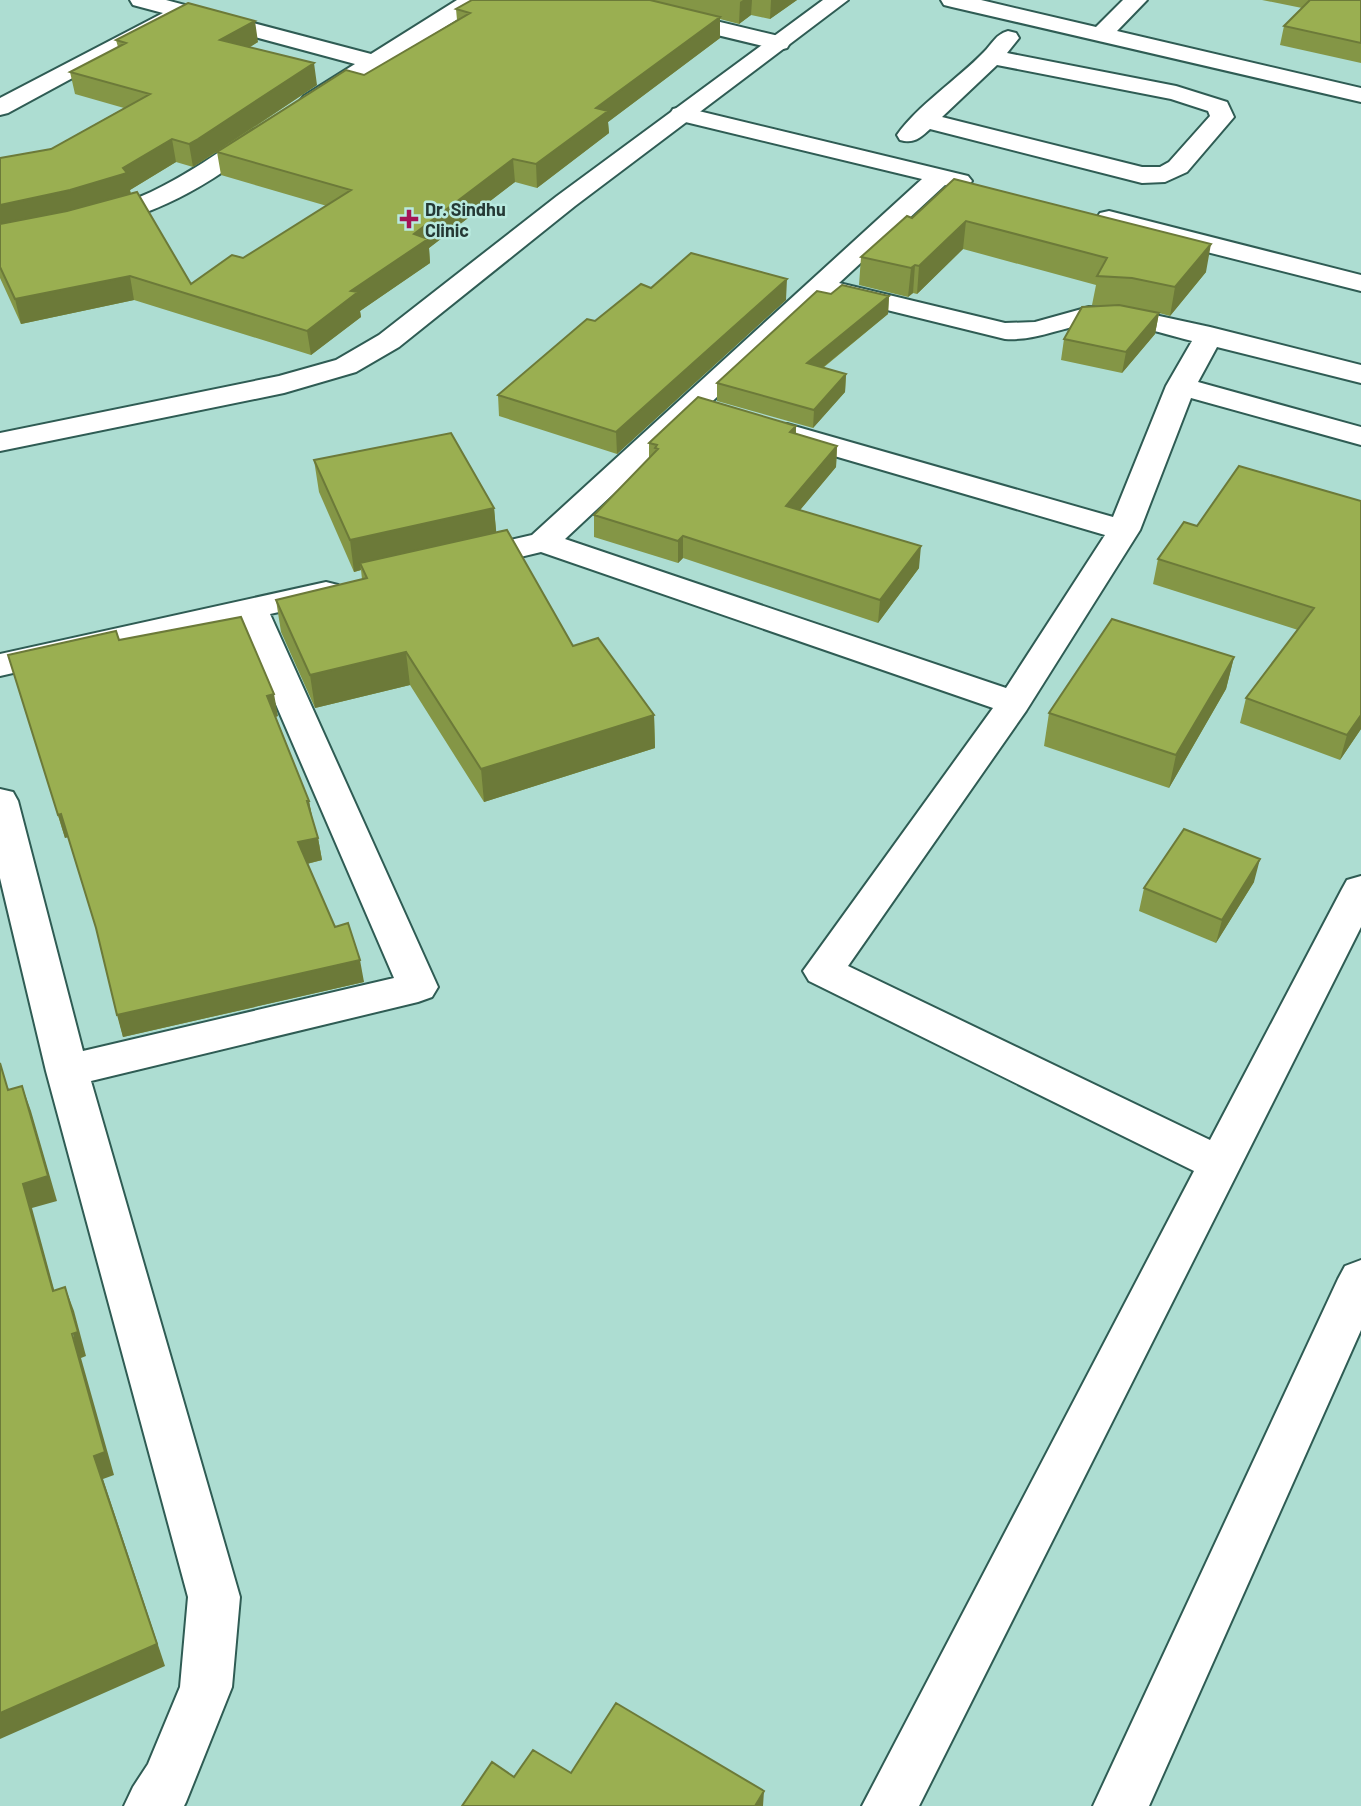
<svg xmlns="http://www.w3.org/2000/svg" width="1361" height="1806" viewBox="0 0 1361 1806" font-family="Barlow,sans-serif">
<rect width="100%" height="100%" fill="#adddd2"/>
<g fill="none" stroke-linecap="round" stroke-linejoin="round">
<g stroke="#2f5c54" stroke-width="4">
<path id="street" d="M 130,0 L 166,0 L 371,54 L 457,0 L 483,0 L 480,5 L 320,106 L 304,106 L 300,101 L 304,96 L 355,64 L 173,15 L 175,19 L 172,24 L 8,113 L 0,115 L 0,98 L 163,13 L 133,5 Z
M 590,0 L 628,0 L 787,38 L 790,43 L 787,48 L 779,50 L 593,5 Z
M 941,0 L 981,0 L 1096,27 L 1123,0 L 1147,0 L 1117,31 L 1361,88 L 1361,102 L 952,7 L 944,5 Z
M 1008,31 L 1016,33 L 1019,38 L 1007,53 L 1176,86 L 1227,102 L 1234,117 L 1187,172 L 1165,182 L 1142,183 L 930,129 C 920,138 914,144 900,140 L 897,135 C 917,106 958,79 984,52 C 992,44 996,34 1008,31 ZM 997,65 L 1171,99 L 1208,111 L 1210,116 L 1169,162 L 1160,167 L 1142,167 L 942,117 Z
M 682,107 L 968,176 L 972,181 L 968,186 L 959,189 L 945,185 L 839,283 L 1005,323 L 1035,322 L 1089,307 L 1127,309 L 1210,327 L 1361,365 L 1361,383 L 1217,347 L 1198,382 L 1361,427 L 1361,445 L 1191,398 L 1140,530 L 1026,711 L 848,966 L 1210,1140 L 1342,889 L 1347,880 L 1361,876 L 1361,927 L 919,1806 L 862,1806 L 1194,1171 L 809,981 L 803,971 L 993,708 L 541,552 L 466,570 L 455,567 L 450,560 L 455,553 L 532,535 L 922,179 L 673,119 L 670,114 L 673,109 ZM 826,295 L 1005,339 C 1038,341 1060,327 1090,324 C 1124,320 1160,333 1192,341 L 1166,386 L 1113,517 L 787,424 L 776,427 L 772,433 L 776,439 L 1105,535 L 1006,688 L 565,539 Z
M 261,128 L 270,130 L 273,135 L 270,140 C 237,162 204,187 168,203 C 115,228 57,236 0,246 L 0,230 C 52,222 103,214 151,192 C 187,175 219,152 252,130 Z
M 1109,211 L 1361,275 L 1361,291 L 1100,225 L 1096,219 L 1100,213 Z
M 326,582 L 338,585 L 342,592 L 338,599 L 270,614 L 438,987 L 432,997 L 418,1002 L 91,1081 L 240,1597 L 232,1687 L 186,1802 L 184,1806 L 124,1806 L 133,1787 L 148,1764 L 180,1687 L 188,1597 L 46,1071 L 0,878 L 0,789 L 13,792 L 18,801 L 83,1051 L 394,978 L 240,621 L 0,676 L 0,654 Z"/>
</g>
<g stroke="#2f5c54" stroke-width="4">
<path id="secondary" d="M 823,0 L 848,0 L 575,206 L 399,347 L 356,372 L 284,393 L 0,451 L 0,433 L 279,376 L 336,360 L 379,335 L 557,196 Z
M 1361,1260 L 1361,1330 L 1149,1806 L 1093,1806 L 1338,1279 L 1345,1266 Z"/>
</g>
<use href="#street" fill="#fff" fill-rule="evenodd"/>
<use href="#secondary" fill="#fff" fill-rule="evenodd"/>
</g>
<path fill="#849646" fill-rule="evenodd" d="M 472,0 L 797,0 L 770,19 L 751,15 L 739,24 L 720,19 L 720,38 L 608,122 L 609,133 L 537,188 L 515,182 L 429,248 L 430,263 L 360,311 L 361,317 L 311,355 L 134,300 L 21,324 L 0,278 L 0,158 L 51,149 L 124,108 L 75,94 L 70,72 L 118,47 L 116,40 L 258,42 L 250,47 L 317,85 L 228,145 L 364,75 L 457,20 L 456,9 ZM 217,152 L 221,175 L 327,206 L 243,258 L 191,284 L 131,194 L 130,190 L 176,162 L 193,167 Z
M 1262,0 L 1361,0 L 1361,63 L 1280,45 L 1284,26 L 1302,8 Z
M 954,179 L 1206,272 L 1170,316 L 1159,313 L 1155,334 L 1122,373 L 1061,360 L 1064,339 L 1112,306 L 1092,305 L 1096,285 L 963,249 L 917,294 L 913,293 L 908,297 L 859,285 L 861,257 L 912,218 Z
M 651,288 L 786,300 L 617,454 L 499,416 L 498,395 L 595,321 Z
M 831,294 L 889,296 L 888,314 L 823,368 L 846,374 L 845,392 L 813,428 L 717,401 L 717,383 Z
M 796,426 L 796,434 L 837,446 L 836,467 L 800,510 L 919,568 L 878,623 L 683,558 L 678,563 L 594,537 L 594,515 L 649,458 L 649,443 Z
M 314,460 L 494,508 L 496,532 L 573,646 L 654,715 L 655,748 L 484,802 L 410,685 L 315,708 L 281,632 L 276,600 L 362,579 L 361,570 L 354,572 L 319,492 Z
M 1361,501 L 1361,729 L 1340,760 L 1240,723 L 1246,698 L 1298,630 L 1153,584 L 1158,559 L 1197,526 Z
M 119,640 L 278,716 L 276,717 L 309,801 L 313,821 L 318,838 L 322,860 L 307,864 L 335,927 L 364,982 L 123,1037 L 99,937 L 68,837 L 65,838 L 8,655 Z
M 1234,657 L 1226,689 L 1169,788 L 1044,746 L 1049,713 Z
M 1254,882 L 1216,943 L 1139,911 L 1144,888 Z"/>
<path fill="#6c7a39" d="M 743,0 L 752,0 L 751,15 L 739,24 L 740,2 Z
M 771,0 L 797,0 L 770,19 Z
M 720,17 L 720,38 L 608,122 L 609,133 L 537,188 L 536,164 L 596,108 Z
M 255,21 L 258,42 L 224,62 L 220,40 Z
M 314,63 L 317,85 L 193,167 L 189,144 Z
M 172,139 L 176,162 L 130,190 L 131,197 L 0,229 L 0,205 L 123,168 Z
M 513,159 L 515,182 L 429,248 L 430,263 L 360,311 L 361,317 L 311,355 L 307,331 L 414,234 Z
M 966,221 L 963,249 L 917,294 L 919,266 Z
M 1211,244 L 1206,272 L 1170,316 L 1175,287 Z
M 915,265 L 913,293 L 908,297 L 911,268 Z
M 130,276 L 134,300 L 21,324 L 15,299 Z
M 787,279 L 786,300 L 617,454 L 616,432 Z
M 889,296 L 888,314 L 806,381 L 807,363 Z
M 1159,313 L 1155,334 L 1122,373 L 1126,352 Z
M 846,374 L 845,392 L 813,428 L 814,410 Z
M 796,426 L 795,447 L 790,432 Z
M 837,446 L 836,467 L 785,528 L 786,506 Z
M 494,508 L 497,540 L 360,563 L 361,570 L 354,572 L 350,540 Z
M 683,536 L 683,558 L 678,563 L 678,541 Z
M 921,546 L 919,568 L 878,623 L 880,600 Z
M 406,652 L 410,685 L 315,708 L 310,675 Z
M 1234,657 L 1226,689 L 1169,788 L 1176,755 Z
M 274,694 L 278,716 L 271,718 L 267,696 Z
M 654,715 L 655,748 L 484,802 L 481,769 Z
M 1361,715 L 1361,729 L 1340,760 L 1347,735 Z
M 307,801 L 309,801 L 313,823 Z
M 61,814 L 68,837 L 65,838 L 58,815 Z
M 318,838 L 322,860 L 302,865 L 298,842 Z
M 1260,859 L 1254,882 L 1216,943 L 1222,920 Z
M 360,960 L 364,982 L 123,1037 L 117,1015 Z
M 22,1086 L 31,1111 L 57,1201 L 32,1208 L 61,1315 L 53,1291 L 23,1184 Z
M 65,1287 L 74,1311 L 86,1356 L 81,1358 L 114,1475 L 103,1479 L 165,1666 L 0,1739 L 0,1713 L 94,1456 Z
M 764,1791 L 763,1806 L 755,1806 Z"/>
<path fill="#9aaf51" stroke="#6c7a39" stroke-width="2" d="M 472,0 L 650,0 L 720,17 L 596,108 L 608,111 L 536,164 L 513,159 L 414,234 L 428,239 L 351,291 L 358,292 L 307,331 L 130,276 L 15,299 L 0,267 L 0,224 L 67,211 L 137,192 L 191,284 L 232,255 L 243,258 L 351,190 L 217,152 L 346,70 L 364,75 L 470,13 L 456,9 Z
M 1310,0 L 1361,0 L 1361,43 L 1284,26 Z
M 188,3 L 255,21 L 220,40 L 314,63 L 198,139 L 189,144 L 172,139 L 123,168 L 127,173 L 70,190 L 0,205 L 0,158 L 51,149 L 150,94 L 70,72 L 126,43 L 116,40 Z
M 954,179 L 1211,244 L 1175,287 L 1132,278 L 1097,276 L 1107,258 L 966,221 L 919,266 L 915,265 L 911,268 L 861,257 L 907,216 L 912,218 Z
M 691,253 L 787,279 L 616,432 L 498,395 L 587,319 L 595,321 L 641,284 L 651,288 Z
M 842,285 L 889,296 L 807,363 L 846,374 L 814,410 L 717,383 L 817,291 L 831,294 Z
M 1119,305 L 1159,313 L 1126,352 L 1064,339 L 1082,307 Z
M 698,397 L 796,426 L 790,432 L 837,446 L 786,506 L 921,546 L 880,600 L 683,536 L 678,541 L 594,515 L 658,449 L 655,448 L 657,445 L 649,443 Z
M 451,433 L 494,508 L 350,540 L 314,460 Z
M 1239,466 L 1361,501 L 1361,715 L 1347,735 L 1246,698 L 1314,608 L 1158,559 L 1184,522 L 1197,526 Z
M 507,530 L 573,646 L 598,638 L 654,715 L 481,769 L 406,652 L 310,675 L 276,600 L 367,578 L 360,563 Z
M 241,617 L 274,694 L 267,696 L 309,801 L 307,801 L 318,838 L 298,842 L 335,927 L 348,923 L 360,960 L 117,1015 L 96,928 L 61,814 L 58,815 L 8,655 L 116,631 L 119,640 Z
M 1112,619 L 1234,657 L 1176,755 L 1049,713 Z
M 1184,829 L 1260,859 L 1222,920 L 1144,888 Z
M 0,1063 L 8,1090 L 22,1086 L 48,1176 L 23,1184 L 53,1291 L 65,1287 L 78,1332 L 72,1334 L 105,1452 L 94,1456 L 157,1644 L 0,1713 Z
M 616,1703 L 764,1791 L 755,1806 L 462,1806 L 492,1762 L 514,1777 L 533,1750 L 571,1773 Z"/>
<path fill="#a41457" stroke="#b9eadf" stroke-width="2.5" d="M405.5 208.5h7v7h7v7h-7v7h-7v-7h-7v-7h7z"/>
<g text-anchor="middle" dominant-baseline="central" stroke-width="5" stroke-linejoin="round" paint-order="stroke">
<g font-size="18" font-weight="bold" fill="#253935" stroke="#b9eadf" text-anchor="start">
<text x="425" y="209">Dr. Sindhu<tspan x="425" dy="21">Clinic</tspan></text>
</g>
</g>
</svg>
